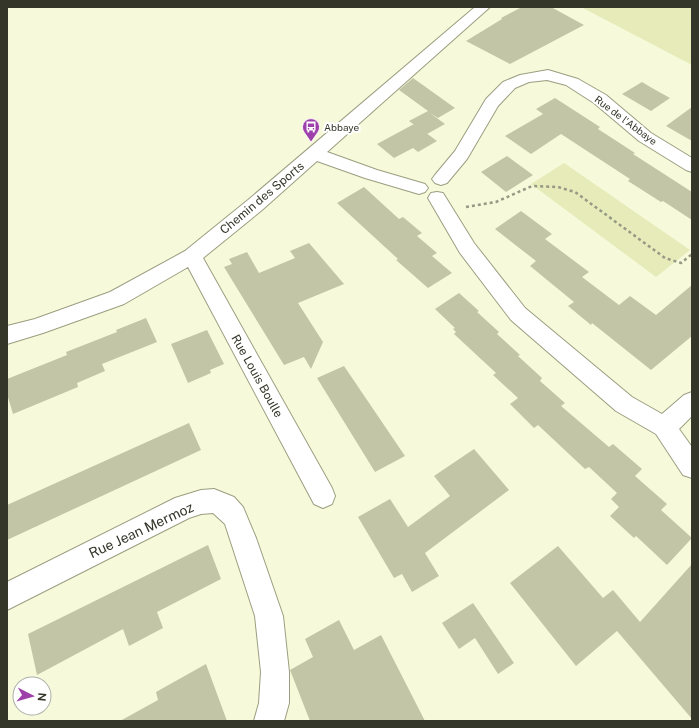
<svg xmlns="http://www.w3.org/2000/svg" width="699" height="728" viewBox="0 0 699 728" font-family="'Public Sans',sans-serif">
<rect width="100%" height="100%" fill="#f6fada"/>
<path fill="#e6ebb9" d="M 581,7 L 692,7 L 692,65 Z
M 564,163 L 690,250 L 656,277 L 531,184 Z"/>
<path fill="#c2c6a7" d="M 522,7 L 551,7 L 584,25 L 510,64 L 466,41 L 502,19 L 501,18 Z
M 413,78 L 455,108 L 438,118 L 430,113 L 445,124 L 427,134 L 409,121 L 428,111 L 399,90 Z
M 642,82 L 652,88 L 670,98 L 651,111 L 622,94 Z
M 555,98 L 600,127 L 598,129 L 635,153 L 633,154 L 692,192 L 692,220 L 663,201 L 661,202 L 628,181 L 630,179 L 561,134 L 531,154 L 505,136 L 543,114 L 536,109 Z
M 692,107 L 692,141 L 666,126 Z
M 414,124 L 437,141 L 418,152 L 413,148 L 394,158 L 377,144 Z
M 507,156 L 533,175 L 506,192 L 481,172 Z
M 364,187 L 399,219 L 403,217 L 422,233 L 417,236 L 437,253 L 432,256 L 452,273 L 428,288 L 396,260 L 398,259 L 337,203 Z
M 521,211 L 552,234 L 545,239 L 589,272 L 582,277 L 619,305 L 630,296 L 656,315 L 692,285 L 692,336 L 651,370 L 592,323 L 591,325 L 568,306 L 574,302 L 530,266 L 536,261 L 495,229 Z
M 309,243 L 344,284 L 298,303 L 323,342 L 311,369 L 304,357 L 284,365 L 224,267 L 232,264 L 229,259 L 247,252 L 259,273 L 295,258 L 290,251 Z
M 459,293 L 479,311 L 477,312 L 499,332 L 497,334 L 520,355 L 518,356 L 542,378 L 540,381 L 565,403 L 561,406 L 609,447 L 613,444 L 642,469 L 635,476 L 667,504 L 661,510 L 692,538 L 667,565 L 636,536 L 634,538 L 610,516 L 619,507 L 611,499 L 617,493 L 589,467 L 585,469 L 538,425 L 534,428 L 510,404 L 518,398 L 493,375 L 496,373 L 454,334 L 456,332 L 453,329 L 455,328 L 435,309 Z
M 146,318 L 157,342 L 102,364 L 105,371 L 77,383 L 78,387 L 13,414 L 7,394 L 7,379 L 67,355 L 66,352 L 117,332 L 116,330 Z
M 207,330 L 224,364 L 210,370 L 211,373 L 188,383 L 171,344 Z
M 344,366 L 405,456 L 375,472 L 317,378 Z
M 189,423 L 201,450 L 7,540 L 7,505 Z
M 474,449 L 509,490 L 425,553 L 439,576 L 412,592 L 402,574 L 394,578 L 358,517 L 390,499 L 408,527 L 450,496 L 434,476 Z
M 208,545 L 221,579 L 157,612 L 163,628 L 129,646 L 123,629 L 37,675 L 28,634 Z
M 558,546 L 603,598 L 613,590 L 640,622 L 692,564 L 692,719 L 617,631 L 576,666 L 510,583 Z
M 473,603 L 514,663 L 498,674 L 475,638 L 459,649 L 442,623 Z
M 339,620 L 354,650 L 381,635 L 425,721 L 310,721 L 290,670 L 313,657 L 305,639 Z
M 206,664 L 227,721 L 120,721 L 158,700 L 156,692 Z"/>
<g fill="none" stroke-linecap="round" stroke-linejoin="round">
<g stroke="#9b9e80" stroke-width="2">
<path id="street" d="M 475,7 L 490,7 L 327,152 L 377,170 L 425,184 L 428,188 L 425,192 L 419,194 L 365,178 L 317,161 L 262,210 L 203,258 L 332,488 L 335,496 L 332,504 L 323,508 L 314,504 L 188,267 L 124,304 L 43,333 L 7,344 L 7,326 L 35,319 L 110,292 L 185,251 L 248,200 Z
M 548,70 L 578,79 L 606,95 L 651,133 L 692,158 L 692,172 L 686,170 L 639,141 L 594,103 L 566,85 L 547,80 L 529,82 L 515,88 L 498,106 L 467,159 L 447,183 L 441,185 L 435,183 L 432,179 L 435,175 L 455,151 L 486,99 L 503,82 L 520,75 Z
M 437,192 L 443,193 L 474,243 L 525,308 L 632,397 L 662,414 L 684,395 L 692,392 L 692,416 L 679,429 L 692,447 L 692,478 L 683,475 L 656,434 L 616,411 L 511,320 L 460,253 L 428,198 L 431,193 Z
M 214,489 L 234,497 L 243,507 L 256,538 L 283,616 L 289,672 L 289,703 L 284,721 L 254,721 L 259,703 L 261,672 L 255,616 L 225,524 L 213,513 L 201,514 L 189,518 L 7,610 L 7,582 L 175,498 L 201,490 Z"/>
</g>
<path stroke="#969983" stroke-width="2.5" stroke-dasharray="3 3" stroke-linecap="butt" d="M 466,207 L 496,202 L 532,186 L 558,187 L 575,192 L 665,258 L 681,263 L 692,254"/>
<use href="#street" fill="#fff" fill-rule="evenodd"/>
</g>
<defs>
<g id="bus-pin" transform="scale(0.9)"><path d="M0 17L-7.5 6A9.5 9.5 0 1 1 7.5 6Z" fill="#9d40aa" stroke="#fff"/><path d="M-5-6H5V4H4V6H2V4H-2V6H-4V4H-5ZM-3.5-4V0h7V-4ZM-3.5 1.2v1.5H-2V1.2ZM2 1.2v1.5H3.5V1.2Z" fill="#fff"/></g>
</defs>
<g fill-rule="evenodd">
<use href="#bus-pin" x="311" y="127"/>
</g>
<g text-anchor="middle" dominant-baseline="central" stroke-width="4" stroke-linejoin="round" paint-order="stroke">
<g font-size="10" fill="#343629" stroke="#fff">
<text transform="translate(626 120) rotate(37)">Rue de l'Abbaye</text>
</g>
<g font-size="10" fill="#343629" stroke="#fff" text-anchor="start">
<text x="324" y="127">Abbaye</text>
</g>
<g font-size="12" fill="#343629" stroke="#fff">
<text transform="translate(262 198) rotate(-40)">Chemin des Sports</text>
<text transform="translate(257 376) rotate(61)">Rue Louis Boulle</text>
</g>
<g font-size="14" fill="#343629" stroke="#fff">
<text transform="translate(141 530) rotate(-25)">Rue Jean Mermoz</text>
</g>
</g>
<rect width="699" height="728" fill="none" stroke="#343629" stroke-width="16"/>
<g transform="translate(32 696) rotate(96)"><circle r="19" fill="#ffffff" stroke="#aeafa9"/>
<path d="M0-3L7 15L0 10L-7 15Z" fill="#9d40aa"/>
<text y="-6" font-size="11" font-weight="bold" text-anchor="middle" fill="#343629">N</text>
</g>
</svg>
